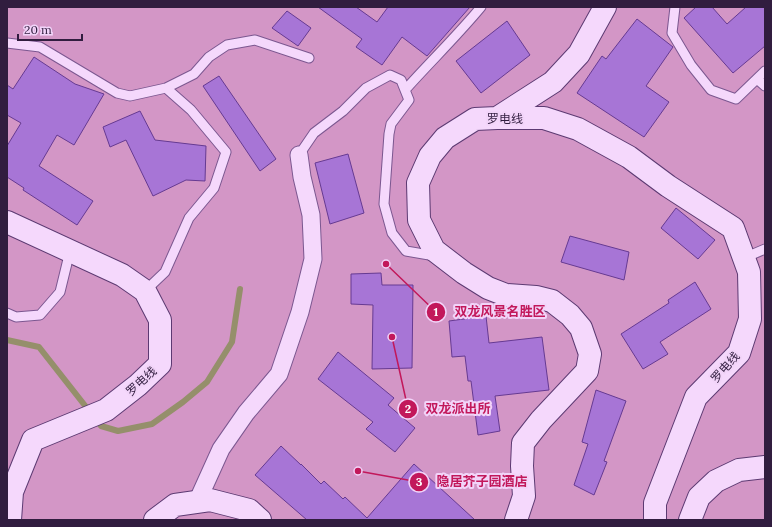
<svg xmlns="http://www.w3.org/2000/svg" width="772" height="527" viewBox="0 0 772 527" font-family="Lora,'Noto Sans SC',serif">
<rect width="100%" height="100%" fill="#eac3f3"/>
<path fill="#d396c6" d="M 7,7 L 765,7 L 765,520 L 7,520 Z"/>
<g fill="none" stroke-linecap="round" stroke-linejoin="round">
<path stroke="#958f6b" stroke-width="6" d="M 7,340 L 39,347 L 101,426 L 118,431 L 152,424 L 183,402 L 207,382 L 232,342 L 240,289"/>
</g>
<path fill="#a775d6" stroke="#663a92" d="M 318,7 L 356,7 L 377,22 L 388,7 L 470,7 L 427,56 L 402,37 L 382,65 L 356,47 L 362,39 Z
M 696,7 L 712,7 L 727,24 L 746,7 L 765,7 L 765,46 L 733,73 L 684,18 Z
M 287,11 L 311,28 L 298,46 L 272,28 Z
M 637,19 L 673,47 L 646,86 L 669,102 L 644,137 L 577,93 L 602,56 L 606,59 Z
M 507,21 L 530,55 L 481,93 L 456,61 Z
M 34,57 L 75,84 L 104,94 L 74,145 L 57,135 L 39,166 L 93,201 L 77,225 L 23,190 L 24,188 L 7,177 L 7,146 L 21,123 L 7,115 L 7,85 L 13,89 Z
M 219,76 L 276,159 L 260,171 L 203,86 Z
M 140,111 L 155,140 L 206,146 L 205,181 L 186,180 L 153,196 L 126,140 L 110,147 L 103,127 Z
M 348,154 L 364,213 L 330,224 L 315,163 Z
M 676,208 L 715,240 L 698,259 L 661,228 Z
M 570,236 L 629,252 L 624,280 L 561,262 Z
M 381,273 L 382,285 L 413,285 L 412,368 L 372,369 L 373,305 L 351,304 L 351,274 Z
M 695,282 L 711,309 L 660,342 L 668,354 L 643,369 L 621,334 L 669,303 L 668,300 Z
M 486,316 L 489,343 L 542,337 L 549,390 L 495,396 L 500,431 L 478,435 L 471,381 L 468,381 L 465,356 L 452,357 L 449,321 Z
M 338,352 L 394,398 L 388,405 L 415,428 L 395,452 L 366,429 L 373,422 L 318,379 Z
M 596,390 L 626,401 L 604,461 L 607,462 L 594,495 L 574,485 L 588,444 L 582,442 Z
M 281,446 L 301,465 L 301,464 L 321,484 L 324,481 L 343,499 L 345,497 L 367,518 L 414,464 L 475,520 L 307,520 L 255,475 Z"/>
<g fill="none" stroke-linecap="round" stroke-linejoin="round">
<g stroke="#7b5790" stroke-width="11">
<path id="lane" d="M 675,7 L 672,33 L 691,65 L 711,90 L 736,99 L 765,71
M 7,43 L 40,47 L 117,93 L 130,96 L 166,88 L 194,74 L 209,57 L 227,45 L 255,40 L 309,58
M 757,79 L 765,86
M 405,90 C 430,62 457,36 481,7
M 299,155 L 314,133 L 343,111 L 366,88 L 390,75 L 401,80 L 409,100 L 391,124 L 389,134 L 384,204 L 392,233 L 406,251 L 435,256
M 744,258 L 765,249
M 145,291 L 165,272 L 189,218 L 214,188 L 226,152 L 191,110 L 166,88
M 7,313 L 16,317 L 40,315 L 60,292 L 70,251"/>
</g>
<g stroke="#7b5790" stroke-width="19">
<path id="street" d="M 197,502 L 221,449 L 246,413 L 279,374 L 300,312 L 313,259 L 311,215 L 302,177 L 299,155"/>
</g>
<g stroke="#5c3a72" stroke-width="24">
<path id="secondary" d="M 497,118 L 553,82 L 579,54 L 605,7
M 7,222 L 122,275 L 145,291 L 160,320 L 160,364 L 138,385 L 106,410 L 33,440 L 12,492 L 10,520
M 155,520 L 175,505 L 210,500 L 249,510 L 260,520
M 516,520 L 524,496 L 522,466 L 523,443 L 541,420 L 587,371 L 590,354 L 581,328 L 570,315 L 552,301 L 536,297 L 506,295 L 488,288 L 464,273 L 434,250 L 419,220 L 418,183 L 430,156 L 445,138 L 475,119 L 497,118 L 544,118 L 578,129 L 629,157 L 668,186 L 733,228 L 749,272 L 750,319 L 739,353 L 696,397 L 655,503 L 655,520
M 690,520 L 699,497 L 716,481 L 739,470 L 765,467"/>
</g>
<use href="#lane" stroke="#f5d8fc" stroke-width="9"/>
<use href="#street" stroke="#f5d8fc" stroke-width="17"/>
<use href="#secondary" stroke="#f5d8fc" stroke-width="22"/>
</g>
<g text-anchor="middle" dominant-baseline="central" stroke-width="4" stroke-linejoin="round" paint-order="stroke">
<g font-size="12" fill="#311d3f" stroke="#f2d4f9">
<text x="505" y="118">罗电线</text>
<text transform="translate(725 367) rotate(-48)">罗电线</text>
<text transform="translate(141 381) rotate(-42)">罗电线</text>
</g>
</g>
<path fill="none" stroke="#c2185b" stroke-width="1.5" d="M386 264L436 312M392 337L408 409M358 471L419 482"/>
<g fill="#c2185b" stroke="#f2d4f9" stroke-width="1.5">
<circle cx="386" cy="264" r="4"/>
<circle cx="392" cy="337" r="4"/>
<circle cx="358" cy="471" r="4"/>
<circle cx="436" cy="312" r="10"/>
<circle cx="408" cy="409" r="10"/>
<circle cx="419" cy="482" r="10"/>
</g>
<g font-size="12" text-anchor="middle" font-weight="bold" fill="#fff">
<text x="436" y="316">1</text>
<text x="408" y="413">2</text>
<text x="419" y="486">3</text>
</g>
<g font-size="13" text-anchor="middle" font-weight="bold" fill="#c2185b" stroke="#f2d4f9" stroke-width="4" stroke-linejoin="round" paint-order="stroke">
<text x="500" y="316">双龙风景名胜区</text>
<text x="458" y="413">双龙派出所</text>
<text x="482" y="486">隐居芥子园酒店</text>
</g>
<rect width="772" height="527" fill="none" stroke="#311d3f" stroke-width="16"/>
<path d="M18 34v6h64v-6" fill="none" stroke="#311d3f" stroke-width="2"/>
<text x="24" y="34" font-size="12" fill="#311d3f" stroke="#f2d4f9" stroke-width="3" paint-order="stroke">20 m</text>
</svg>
